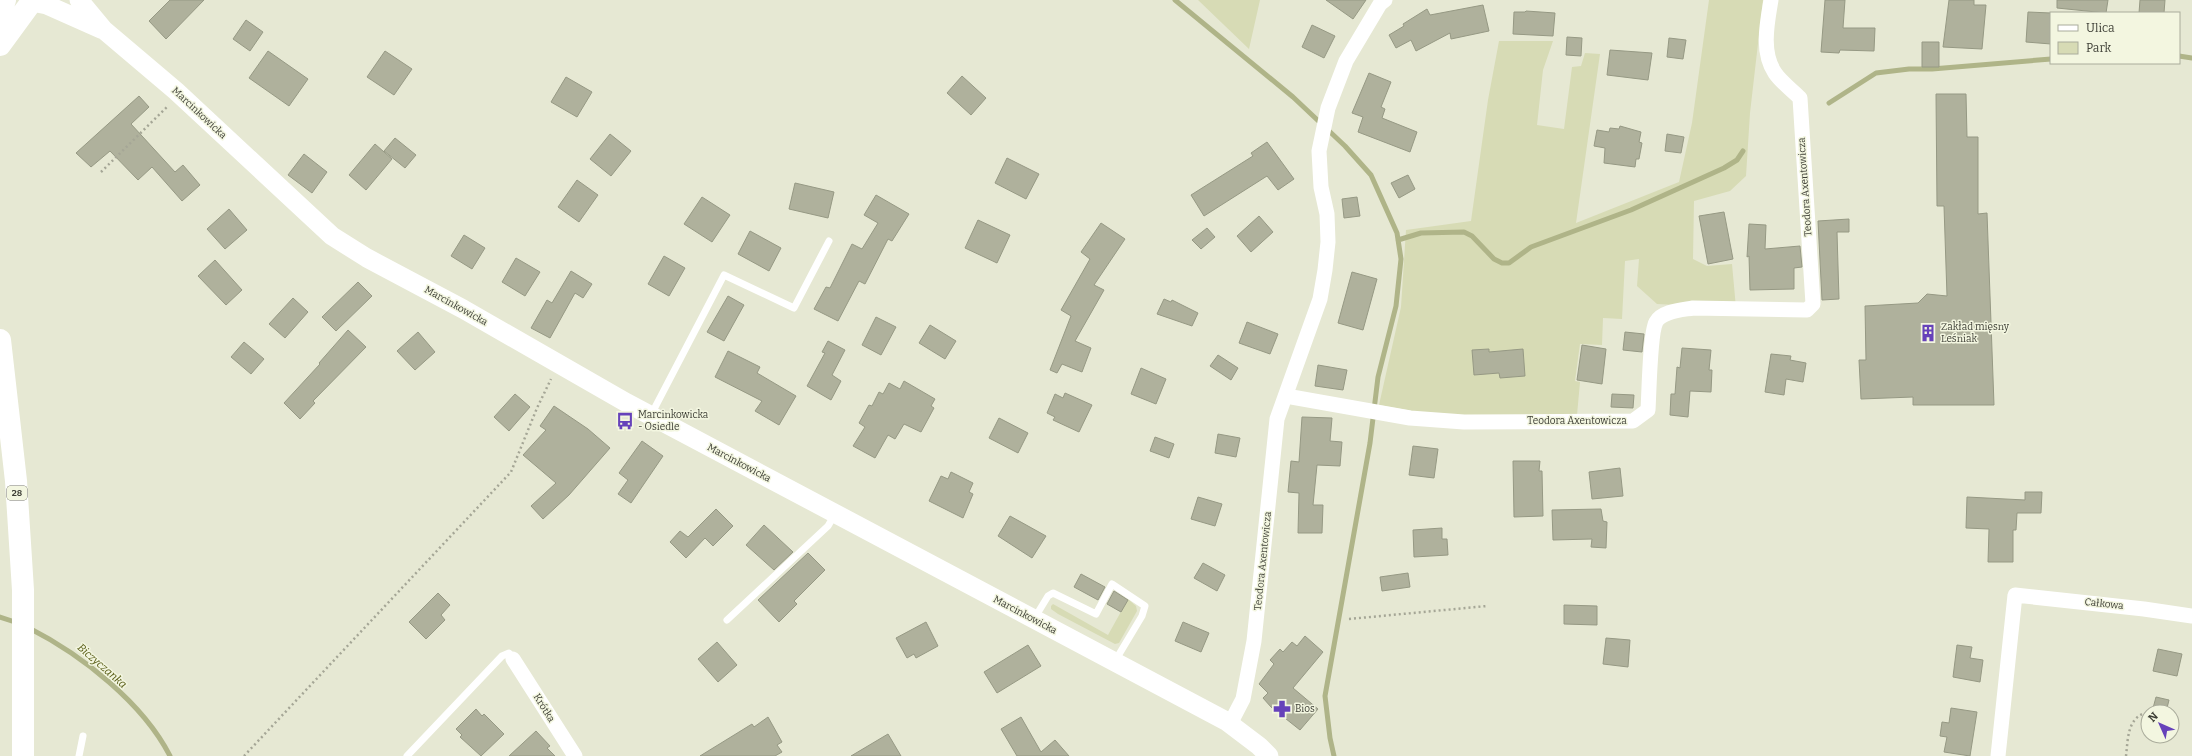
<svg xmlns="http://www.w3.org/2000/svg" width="2192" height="756" viewBox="0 0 2192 756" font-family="Bitter,serif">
<rect width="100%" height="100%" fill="#e6e8d3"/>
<path fill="#d7dbb5" d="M 1198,0 L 1260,0 L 1249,49 Z
M 1709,0 L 1763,0 L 1750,113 L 1746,176 L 1730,191 L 1694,201 L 1693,259 L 1707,266 L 1732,264 L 1736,308 L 1657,304 L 1637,286 L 1639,259 L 1625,261 L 1622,319 L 1603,318 L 1602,345 L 1580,344 L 1575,381 L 1580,382 L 1577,415 L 1447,417 L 1379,405 L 1401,307 L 1406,230 L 1471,221 L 1488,100 L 1499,41 L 1553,41 L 1543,70 L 1537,125 L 1564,129 L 1572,67 L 1581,66 L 1585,53 L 1600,54 L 1576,223 L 1679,182 L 1692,123 Z
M 1128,599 L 1136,606 L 1137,611 L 1119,643 L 1115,644 L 1058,614 L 1051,609 L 1051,606 L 1053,604 L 1108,635 Z"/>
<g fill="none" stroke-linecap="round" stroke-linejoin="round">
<path stroke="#afb488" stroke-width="5" d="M 1175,0 L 1293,97 L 1345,146 L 1371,175 L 1397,233 L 1401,259 L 1396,306 L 1378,377 L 1370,443 L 1325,696 L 1330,738 L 1334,756
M 2179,56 L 2192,58
M 1829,103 L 1876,73 L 1909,69 L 1932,69 L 2051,59
M 1398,240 L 1421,233 L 1464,232 L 1472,236 L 1494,259 L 1502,263 L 1509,263 L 1531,247 L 1631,210 L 1724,168 L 1737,160 L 1743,151
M 0,617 L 18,623
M 29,628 C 82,655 143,703 170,756"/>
</g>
<path fill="#afb19c" stroke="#969984" d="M 170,0 L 204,0 L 166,39 L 149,21 Z
M 1326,0 L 1366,0 L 1353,19 Z
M 1825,0 L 1845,0 L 1843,28 L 1875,28 L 1874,51 L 1840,50 L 1839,53 L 1821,52 Z
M 1949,0 L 1974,0 L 1974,5 L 1986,5 L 1982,49 L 1943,47 Z
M 2057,0 L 2108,0 L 2106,13 L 2057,8 Z
M 2140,0 L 2165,0 L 2164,13 L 2139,13 Z
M 1483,5 L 1489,31 L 1451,39 L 1450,33 L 1416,51 L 1411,40 L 1396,48 L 1389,35 L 1404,26 L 1403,24 L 1427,9 L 1430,15 Z
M 1526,11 L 1555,13 L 1553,36 L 1513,34 L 1514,12 L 1525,12 Z
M 2028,12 L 2051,13 L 2051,44 L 2026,42 Z
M 246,20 L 263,32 L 250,51 L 233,39 Z
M 1312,25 L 1335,36 L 1324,58 L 1302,47 Z
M 1567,37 L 1582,38 L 1581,56 L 1566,55 Z
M 1669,38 L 1686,40 L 1683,59 L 1667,57 Z
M 1922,42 L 1939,42 L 1939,67 L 1922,67 Z
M 1610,50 L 1652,53 L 1648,80 L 1607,75 Z
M 268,51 L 308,79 L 289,106 L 249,78 Z
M 385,51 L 412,69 L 394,95 L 367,77 Z
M 1369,73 L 1391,82 L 1381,107 L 1385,109 L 1382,118 L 1417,132 L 1410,152 L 1358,132 L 1363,117 L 1352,113 Z
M 962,76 L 986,98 L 971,115 L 947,93 Z
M 566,77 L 592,92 L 577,117 L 551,102 Z
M 1936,94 L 1966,94 L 1967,137 L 1978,137 L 1978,214 L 1987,213 L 1994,405 L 1913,405 L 1913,397 L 1861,399 L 1859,360 L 1866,360 L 1865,306 L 1918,303 L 1927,294 L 1947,296 L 1944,206 L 1937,206 Z
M 139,96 L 149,107 L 131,124 L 175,172 L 183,165 L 200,185 L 182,201 L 152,167 L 138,180 L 110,151 L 91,167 L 76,153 Z
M 1620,126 L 1641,132 L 1639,142 L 1642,143 L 1639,159 L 1636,159 L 1635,167 L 1604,163 L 1605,148 L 1594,146 L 1597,130 L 1609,132 L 1610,128 L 1619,129 Z
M 610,134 L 631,151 L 611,176 L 590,159 Z
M 1667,134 L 1684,137 L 1681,153 L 1665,151 Z
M 395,138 L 416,155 L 405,168 L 384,151 Z
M 1267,142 L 1294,179 L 1278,190 L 1267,176 L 1204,216 L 1191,195 L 1253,156 L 1251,153 Z
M 375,144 L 392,159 L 366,190 L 349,175 Z
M 304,154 L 327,172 L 312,193 L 288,175 Z
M 1007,158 L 1039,174 L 1026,199 L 995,183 Z
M 1408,175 L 1415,189 L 1399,198 L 1391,183 Z
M 577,180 L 598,195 L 579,222 L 558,207 Z
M 795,183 L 834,192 L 828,218 L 789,209 Z
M 876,195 L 909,214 L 892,241 L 888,239 L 865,284 L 859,281 L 838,321 L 814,309 L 826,287 L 830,288 L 852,244 L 862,249 L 878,223 L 864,215 Z
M 702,197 L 730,215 L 712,242 L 684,224 Z
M 1357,197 L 1360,216 L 1344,218 L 1342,199 Z
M 229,209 L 247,230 L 225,249 L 207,229 Z
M 1724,212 L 1733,259 L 1708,264 L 1699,216 Z
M 1259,216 L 1273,232 L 1251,252 L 1237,236 Z
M 1849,219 L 1849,232 L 1837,232 L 1839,299 L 1822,300 L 1818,221 Z
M 978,220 L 1010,235 L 997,263 L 965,248 Z
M 1101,223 L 1125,239 L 1094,285 L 1104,290 L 1075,341 L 1091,348 L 1082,372 L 1062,364 L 1057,373 L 1050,370 L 1071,316 L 1061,310 L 1090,259 L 1081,252 Z
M 1749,224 L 1766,225 L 1765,249 L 1800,246 L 1802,267 L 1794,268 L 1794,289 L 1750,290 L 1749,256 L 1747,257 Z
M 1207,228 L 1215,237 L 1201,249 L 1192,240 Z
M 750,231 L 781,248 L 769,271 L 738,254 Z
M 464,235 L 485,248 L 472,269 L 451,256 Z
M 664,256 L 685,268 L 669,296 L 648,284 Z
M 516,258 L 540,272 L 525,296 L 502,282 Z
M 215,260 L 242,290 L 226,305 L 198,276 Z
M 571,271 L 592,284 L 583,298 L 575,293 L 550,338 L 531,328 L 547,300 L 552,303 Z
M 1352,272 L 1377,279 L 1363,330 L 1338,323 Z
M 358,282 L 372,296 L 336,331 L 322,317 Z
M 728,296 L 744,305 L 724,341 L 707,332 Z
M 293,298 L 308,312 L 285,338 L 269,324 Z
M 1164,299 L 1171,302 L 1172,300 L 1198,313 L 1192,326 L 1157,314 Z
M 876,317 L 896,327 L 881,355 L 862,345 Z
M 1247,322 L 1278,334 L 1270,354 L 1239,343 Z
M 930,325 L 956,341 L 945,359 L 919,343 Z
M 348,330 L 366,347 L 313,401 L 315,403 L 300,419 L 284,403 L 320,364 L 319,363 Z
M 418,332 L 435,352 L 415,370 L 397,351 Z
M 1625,332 L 1644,334 L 1642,352 L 1623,350 Z
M 828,341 L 845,350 L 832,375 L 841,381 L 831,400 L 807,386 L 825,353 L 822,352 Z
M 244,342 L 264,359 L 251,374 L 231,357 Z
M 1582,345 L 1606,349 L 1602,384 L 1577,380 Z
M 1682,348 L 1711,350 L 1709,370 L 1712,370 L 1711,392 L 1690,391 L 1688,417 L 1670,415 L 1671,394 L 1675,394 L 1677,367 L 1680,368 Z
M 1489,349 L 1489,352 L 1523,349 L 1525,376 L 1500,378 L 1499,373 L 1474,375 L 1472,350 Z
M 728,351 L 760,367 L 757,373 L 796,396 L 779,425 L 755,411 L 762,401 L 715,377 Z
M 1771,354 L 1791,356 L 1790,360 L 1806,363 L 1803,382 L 1786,379 L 1784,395 L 1765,392 Z
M 1218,355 L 1238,368 L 1231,380 L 1210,366 Z
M 1318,365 L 1347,370 L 1343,390 L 1315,386 Z
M 1141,368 L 1166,379 L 1156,404 L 1131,394 Z
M 904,381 L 935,399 L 931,406 L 934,408 L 921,432 L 904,424 L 895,439 L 888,435 L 875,458 L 853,446 L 865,427 L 859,423 L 869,405 L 872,406 L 879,392 L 883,394 L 889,383 L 900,389 Z
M 1065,393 L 1092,405 L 1079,432 L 1053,420 L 1055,417 L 1047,413 L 1055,394 L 1063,398 Z
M 515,394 L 530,407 L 509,431 L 494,417 Z
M 1612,394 L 1634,395 L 1633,408 L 1611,407 Z
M 554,406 L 588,429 L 610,448 L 569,495 L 543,519 L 531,506 L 556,483 L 523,455 L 546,430 L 540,426 Z
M 1302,417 L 1332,418 L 1330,441 L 1342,442 L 1340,466 L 1317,465 L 1313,505 L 1323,505 L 1322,533 L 1298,533 L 1299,493 L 1288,492 L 1291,461 L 1299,462 Z
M 999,418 L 1028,433 L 1018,453 L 989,438 Z
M 1218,434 L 1240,438 L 1236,457 L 1215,453 Z
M 1155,437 L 1174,444 L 1169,458 L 1150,451 Z
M 642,441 L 663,456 L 631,503 L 618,494 L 628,480 L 619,473 Z
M 1413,446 L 1438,449 L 1434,478 L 1409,475 Z
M 1513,461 L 1540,461 L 1539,471 L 1542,471 L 1543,516 L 1514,517 Z
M 1620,468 L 1623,496 L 1592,499 L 1589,472 Z
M 951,472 L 973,483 L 969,492 L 973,494 L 963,518 L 929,501 L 941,476 L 948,479 Z
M 2025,492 L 2042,492 L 2041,513 L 2017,513 L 2016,530 L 2013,530 L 2013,562 L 1988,562 L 1989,529 L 1966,528 L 1967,497 L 2025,500 Z
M 1198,497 L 1222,504 L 1215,526 L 1191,519 Z
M 716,509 L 733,526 L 713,546 L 705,538 L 686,558 L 670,542 L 680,531 L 688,537 Z
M 1601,509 L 1603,521 L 1607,522 L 1606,548 L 1591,547 L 1592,539 L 1553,540 L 1552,510 Z
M 1010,516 L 1046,536 L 1032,558 L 998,536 Z
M 764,525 L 793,552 L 774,570 L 746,545 Z
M 1442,528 L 1442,539 L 1447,539 L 1448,555 L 1414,557 L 1413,530 Z
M 808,553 L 825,570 L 794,601 L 797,604 L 779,622 L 758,600 Z
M 1203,563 L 1225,575 L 1217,591 L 1194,578 Z
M 1408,573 L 1410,587 L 1382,591 L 1380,577 Z
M 1081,574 L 1105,587 L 1098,600 L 1074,587 Z
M 1114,591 L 1128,600 L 1121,612 L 1107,604 Z
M 438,593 L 450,605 L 441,615 L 445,620 L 426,639 L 409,622 Z
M 1564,605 L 1597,606 L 1597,625 L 1564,624 Z
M 926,622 L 938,646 L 916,658 L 914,654 L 907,658 L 896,638 Z
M 1183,622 L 1209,633 L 1201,652 L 1175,641 Z
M 1305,636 L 1323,652 L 1293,688 L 1318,709 L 1300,730 L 1271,707 L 1263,698 L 1268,693 L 1259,684 L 1274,664 L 1270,660 L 1280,649 L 1283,652 L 1292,642 L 1297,646 Z
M 1606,638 L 1630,640 L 1628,667 L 1603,664 Z
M 717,642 L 737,665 L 718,682 L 698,659 Z
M 1028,645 L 1041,666 L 997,693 L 984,672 Z
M 1957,645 L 1972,647 L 1970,658 L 1983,660 L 1980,682 L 1953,677 Z
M 2158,649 L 2182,654 L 2177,676 L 2153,671 Z
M 2156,697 L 2169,700 L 2166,712 L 2152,712 Z
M 1951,708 L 1977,712 L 1970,756 L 1944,752 L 1947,737 L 1940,736 L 1942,722 L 1949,723 Z
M 476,709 L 482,716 L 484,714 L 504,734 L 481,756 L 460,737 L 462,735 L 456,729 Z
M 768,717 L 782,742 L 777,745 L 782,752 L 775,756 L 700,756 L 752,724 L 754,727 Z
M 1021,717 L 1041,752 L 1055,740 L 1069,756 L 1017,756 L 1001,729 Z
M 536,731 L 550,746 L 547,748 L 555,756 L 509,756 Z
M 888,734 L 901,756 L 851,756 Z"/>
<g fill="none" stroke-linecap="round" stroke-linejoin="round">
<path stroke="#a5a696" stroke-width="2.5" stroke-dasharray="2 3" stroke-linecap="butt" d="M 101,172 L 168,106
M 1349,619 L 1487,606
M 244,756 L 511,472 L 537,408 L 551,379
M 2126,756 C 2128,740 2127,719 2145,713"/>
<path stroke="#fff" stroke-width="7" d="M 651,415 L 724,275 L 794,308 L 829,241
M 1034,619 L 1048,596 L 1053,593 L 1096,614 L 1112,584 L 1145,606 L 1142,616 L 1115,661
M 727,620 L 828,526 L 835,514
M 79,756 L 83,736
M 407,756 L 502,656 L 509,653 L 513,659"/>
<path stroke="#fff" stroke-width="15" d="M 1286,396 L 1410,418 L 1464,422 L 1633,421 L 1648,410 C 1649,394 1650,333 1656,322 C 1662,311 1682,310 1693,308 L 1807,310 L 1813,304 L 1800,98 C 1792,90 1781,82 1775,73 C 1761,52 1767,24 1771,0
M 513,659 L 575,756
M 1230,724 L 1243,699 L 1254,641 L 1277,419 L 1320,299 L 1325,270 L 1328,242 L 1327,214 L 1321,187 L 1319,151 L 1328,108 L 1346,61 L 1380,4 L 1385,0
M 1998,756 L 2015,595 L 2144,609 L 2192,616"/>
<path stroke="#fff" stroke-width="19" d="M 79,0 L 104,30 L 176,91 L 332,236 L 367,258 L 463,309 L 627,403 L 1226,721 L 1259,746 L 1269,756
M 37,3 L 47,5 L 101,29"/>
<path stroke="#fff" stroke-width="22" d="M 0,16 L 5,0
M 0,45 L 30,4
M 0,340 L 16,481 L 23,590 L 23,756"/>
</g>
<defs>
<g id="building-bare" transform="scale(1.38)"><path d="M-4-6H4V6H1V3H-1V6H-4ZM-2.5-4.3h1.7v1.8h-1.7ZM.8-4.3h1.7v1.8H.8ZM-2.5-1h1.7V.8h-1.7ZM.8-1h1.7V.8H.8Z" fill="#6642ba" stroke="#f3f6e0" stroke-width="2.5" paint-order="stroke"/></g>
<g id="bus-bare" transform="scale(1.38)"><path d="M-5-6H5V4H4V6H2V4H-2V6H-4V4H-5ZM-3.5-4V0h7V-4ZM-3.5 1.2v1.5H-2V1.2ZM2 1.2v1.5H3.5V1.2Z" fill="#6642ba" stroke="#f3f6e0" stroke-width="2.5" paint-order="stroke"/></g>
<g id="pharmacy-bare" transform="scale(1.38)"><path d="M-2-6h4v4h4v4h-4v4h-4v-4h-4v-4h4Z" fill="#6642ba" stroke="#f3f6e0" stroke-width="2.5" paint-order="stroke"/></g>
</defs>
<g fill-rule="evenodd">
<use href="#building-bare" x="1928" y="333"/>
<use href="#bus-bare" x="625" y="421"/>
<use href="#pharmacy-bare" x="1282" y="709"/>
</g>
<g text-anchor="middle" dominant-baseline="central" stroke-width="3" stroke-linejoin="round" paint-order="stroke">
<rect fill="#f3f6e0" stroke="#747568" stroke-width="1" x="7" y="486" width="20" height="14" rx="3"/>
<g font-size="9" font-weight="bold" fill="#3d3e35">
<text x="17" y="493">28</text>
</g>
<g font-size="10" fill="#3d3e35" stroke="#f3f6e0">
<text transform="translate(199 113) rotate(43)">Marcinkowicka</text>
<text transform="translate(1805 187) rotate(-94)">Teodora Axentowicza</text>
<text transform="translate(456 306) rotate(29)">Marcinkowicka</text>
<text x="1577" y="421">Teodora Axentowicza</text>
<text transform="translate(739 463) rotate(28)">Marcinkowicka</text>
<text transform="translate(1263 561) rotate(-84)">Teodora Axentowicza</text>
<text transform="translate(2104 604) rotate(6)">Całkowa</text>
<text transform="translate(1025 615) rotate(28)">Marcinkowicka</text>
<text transform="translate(544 708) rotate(58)">Krótka</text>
</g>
<g font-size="10" fill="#3d3e35" stroke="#f3f6e0" text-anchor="start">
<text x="1941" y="327">Zakład mięsny<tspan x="1941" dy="12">Leśniak</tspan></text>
<text x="638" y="415">Marcinkowicka<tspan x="638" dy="12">- Osiedle</tspan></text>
<text x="1295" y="709">Bios</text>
</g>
<g font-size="11" font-style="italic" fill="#595d18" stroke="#f3f6e0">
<text transform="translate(102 666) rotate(41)">Biczyczanka</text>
</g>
</g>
<rect x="2050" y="12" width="130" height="52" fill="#f3f6e0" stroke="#aaac9c"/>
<rect x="2058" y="25" width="20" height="6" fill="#ffffff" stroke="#aaac9c"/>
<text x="2086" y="32" font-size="12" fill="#3d3e35">Ulica</text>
<rect x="2058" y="42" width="20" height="12" fill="#d7dbb5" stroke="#aaac9c"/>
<text x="2086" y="52" font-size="12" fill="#3d3e35">Park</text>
<g transform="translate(2160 724) rotate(315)"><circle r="19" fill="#f3f6e0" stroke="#aaac9c"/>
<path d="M0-3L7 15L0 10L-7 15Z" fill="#6642ba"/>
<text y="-6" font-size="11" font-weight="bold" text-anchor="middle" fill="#3d3e35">N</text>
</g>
</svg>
